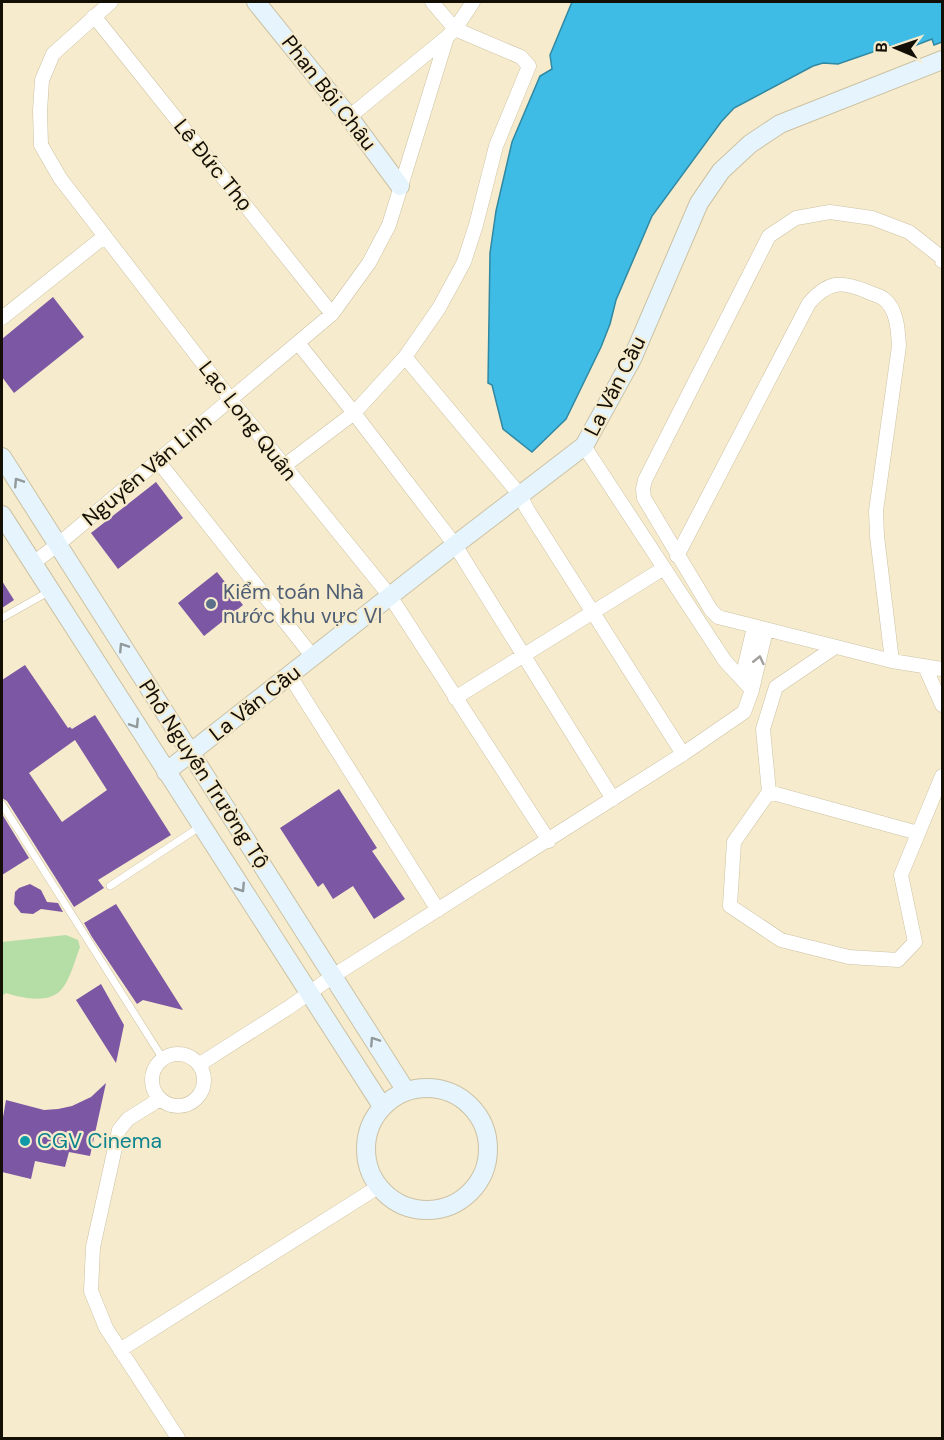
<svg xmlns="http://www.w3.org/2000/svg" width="944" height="1440" viewBox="0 0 944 1440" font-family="'DM Sans',sans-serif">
<rect width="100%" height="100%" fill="#f6ebcc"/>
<path fill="#b5dda6" d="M 66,935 L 78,940 L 80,947 C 75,960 70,980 61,990 C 49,1004 21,998 6,993 L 2,996 L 2,942 Z"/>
<path fill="#3ebce5" stroke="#3188a2" stroke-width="1.5" d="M 572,2 L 942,2 L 942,42 L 934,45 L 932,39 L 906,49 L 890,46 L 838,64 L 823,63 L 813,66 L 734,108 L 721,122 L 652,216 L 616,300 L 610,324 L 601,347 L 566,419 L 532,452 L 503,429 L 492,385 L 488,383 L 490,253 L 496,211 L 512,142 L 540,76 L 552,69 L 550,55 Z"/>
<path fill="#7c57a3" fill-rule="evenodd" d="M 53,297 L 84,337 L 14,393 L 2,377 L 2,339 Z
M 156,482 L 183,518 L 118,569 L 91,533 Z
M 217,572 L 243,605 L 204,636 L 178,603 Z
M 2,581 L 14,600 L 2,608 Z
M 25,665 L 68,728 L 70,727 L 72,729 L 95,715 L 171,835 L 98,880 L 104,888 L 74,907 L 7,801 L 2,798 L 2,680 ZM 75,740 L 107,790 L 62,822 L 29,773 Z
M 339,789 L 377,848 L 372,851 L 405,899 L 374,919 L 353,886 L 333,899 L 323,883 L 318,887 L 280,828 Z
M 2,814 L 29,858 L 2,875 Z
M 30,884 L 41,890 L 47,902 L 58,903 L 63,912 L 41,909 L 33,914 L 21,913 L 14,904 L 15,892 L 19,888 Z
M 116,904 L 183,1010 L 143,1000 L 137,1004 L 92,937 L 84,923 Z
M 101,984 L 124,1025 L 116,1063 L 76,1000 Z
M 106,1083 L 90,1156 L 69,1152 L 65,1167 L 35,1161 L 31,1179 L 2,1172 L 2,1123 L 6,1100 L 44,1110 L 58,1109 L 72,1106 L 91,1097 Z"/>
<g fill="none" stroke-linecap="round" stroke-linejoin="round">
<g stroke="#ccc2a4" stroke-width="8">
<path id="lane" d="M 2,618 L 50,591
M 2,804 L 163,1059
M 110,886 L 201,826"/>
</g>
<g stroke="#ccc2a4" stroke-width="15">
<path id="street" d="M 111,2 L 53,54 L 42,80 L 40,111 L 41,145 L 60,178 L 231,400 L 390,596 L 549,841
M 94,16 L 332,314
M 349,117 L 447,37
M 942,261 L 941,257 L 909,232 L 872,218 L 830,212 L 796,218 L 769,236 L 645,480 L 643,489 L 644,498 L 711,610 L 718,617 L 892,661 L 942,669
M 2,318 L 105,236
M 298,343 L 354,413 L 455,545 L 613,799
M 405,357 L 520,495 L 527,509 L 683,754
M 158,461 L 313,657
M 284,466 L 354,413 L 405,357 L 439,308 L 464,262 L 476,225 L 496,146 L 529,66 L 521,57 L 455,29 L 432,2
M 677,556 L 809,303 C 828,281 841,281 866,291 C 871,294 879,295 884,299 C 897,309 898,330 899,346 L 876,511 L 877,536 L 892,661
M 32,564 L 61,542 L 332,314 L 369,263 L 389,225 L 447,37 L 455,29 L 473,2
M 835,647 L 776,687 L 763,729 L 769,792 L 734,842 L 730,906 L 781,940 L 849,957 L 898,960 L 915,942 L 901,875 L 942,776
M 925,667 L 942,705
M 290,676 L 438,910
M 742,678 L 754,627
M 752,690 L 766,630
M 455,698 L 664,568
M 769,792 L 918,833
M152 1080a26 26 0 1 1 52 0a26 26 0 1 1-52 0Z
M 200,1064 L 291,1006 L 333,976 L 683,754 L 744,712 L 752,690 L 725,661 L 584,446
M 160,1099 L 128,1119 L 119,1130 L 93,1247 L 91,1291 L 106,1328 L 178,1438
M 120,1350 L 378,1187"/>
</g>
<g stroke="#ccc2a4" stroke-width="20">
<path id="secondary" d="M 256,2 L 349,117 L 400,186
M 2,457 L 406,1091
M 2,515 L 382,1106
M 166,772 L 455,545 L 584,446 L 632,359 L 699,203 L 721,171 L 750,144 L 780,124 L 942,60
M366 1149a61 61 0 1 1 122 0a61 61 0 1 1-122 0Z"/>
</g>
<use href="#lane" stroke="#fff" stroke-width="7"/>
<use href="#street" stroke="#fff" stroke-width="14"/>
<use href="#secondary" stroke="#e6f5fd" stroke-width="18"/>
</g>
<defs><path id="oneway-chevron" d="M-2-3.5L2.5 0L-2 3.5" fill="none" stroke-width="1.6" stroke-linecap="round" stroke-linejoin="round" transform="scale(1.5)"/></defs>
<g stroke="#92999a">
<use href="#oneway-chevron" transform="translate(18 482) rotate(-123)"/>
<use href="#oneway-chevron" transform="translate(123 647) rotate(-123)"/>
<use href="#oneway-chevron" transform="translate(135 724) rotate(57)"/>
<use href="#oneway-chevron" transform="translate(241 888) rotate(57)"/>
<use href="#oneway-chevron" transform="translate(374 1041) rotate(-123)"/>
</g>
<use stroke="#a19f9b" href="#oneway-chevron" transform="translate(759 660) rotate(-77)"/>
<circle fill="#5c6f8a" stroke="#f6ebcc" stroke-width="2" cx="211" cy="604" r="6"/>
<circle fill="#0f9aa8" stroke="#f6ebcc" stroke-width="2" cx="25" cy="1141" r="6"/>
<g text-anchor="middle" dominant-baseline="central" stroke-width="4.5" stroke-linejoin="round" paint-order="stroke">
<g font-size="21" fill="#130f05" stroke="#f6ebcc">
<text transform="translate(329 93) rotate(52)">Phan Bội Châu</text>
<text transform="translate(213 165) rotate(51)">Lê Đức Thọ</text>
<text transform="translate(615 386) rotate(-63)">La Văn Cầu</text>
<text transform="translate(248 421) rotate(52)">Lạc Long Quân</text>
<text transform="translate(147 470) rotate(-40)">Nguyễn Văn Linh</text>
<text transform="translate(255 703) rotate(-38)">La Văn Cầu</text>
<text transform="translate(204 774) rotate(57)">Phố Nguyễn Trường Tộ</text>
</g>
<g font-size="21" fill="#4e5e75" stroke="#f6ebcc" text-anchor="start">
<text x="223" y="592">Kiểm toán Nhà<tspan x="223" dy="24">nước khu vực VI</tspan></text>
</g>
<g font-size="21" fill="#0d838f" stroke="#f6ebcc" text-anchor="start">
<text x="37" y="1141">CGV Cinema</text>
</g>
</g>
<rect width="944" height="1440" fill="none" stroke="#130f05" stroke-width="6"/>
<g transform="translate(896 48) rotate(272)" stroke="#f6ebcc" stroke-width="4.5" paint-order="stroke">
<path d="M0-4.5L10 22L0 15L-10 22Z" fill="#130f05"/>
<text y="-9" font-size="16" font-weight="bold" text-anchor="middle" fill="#130f05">B</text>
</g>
</svg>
